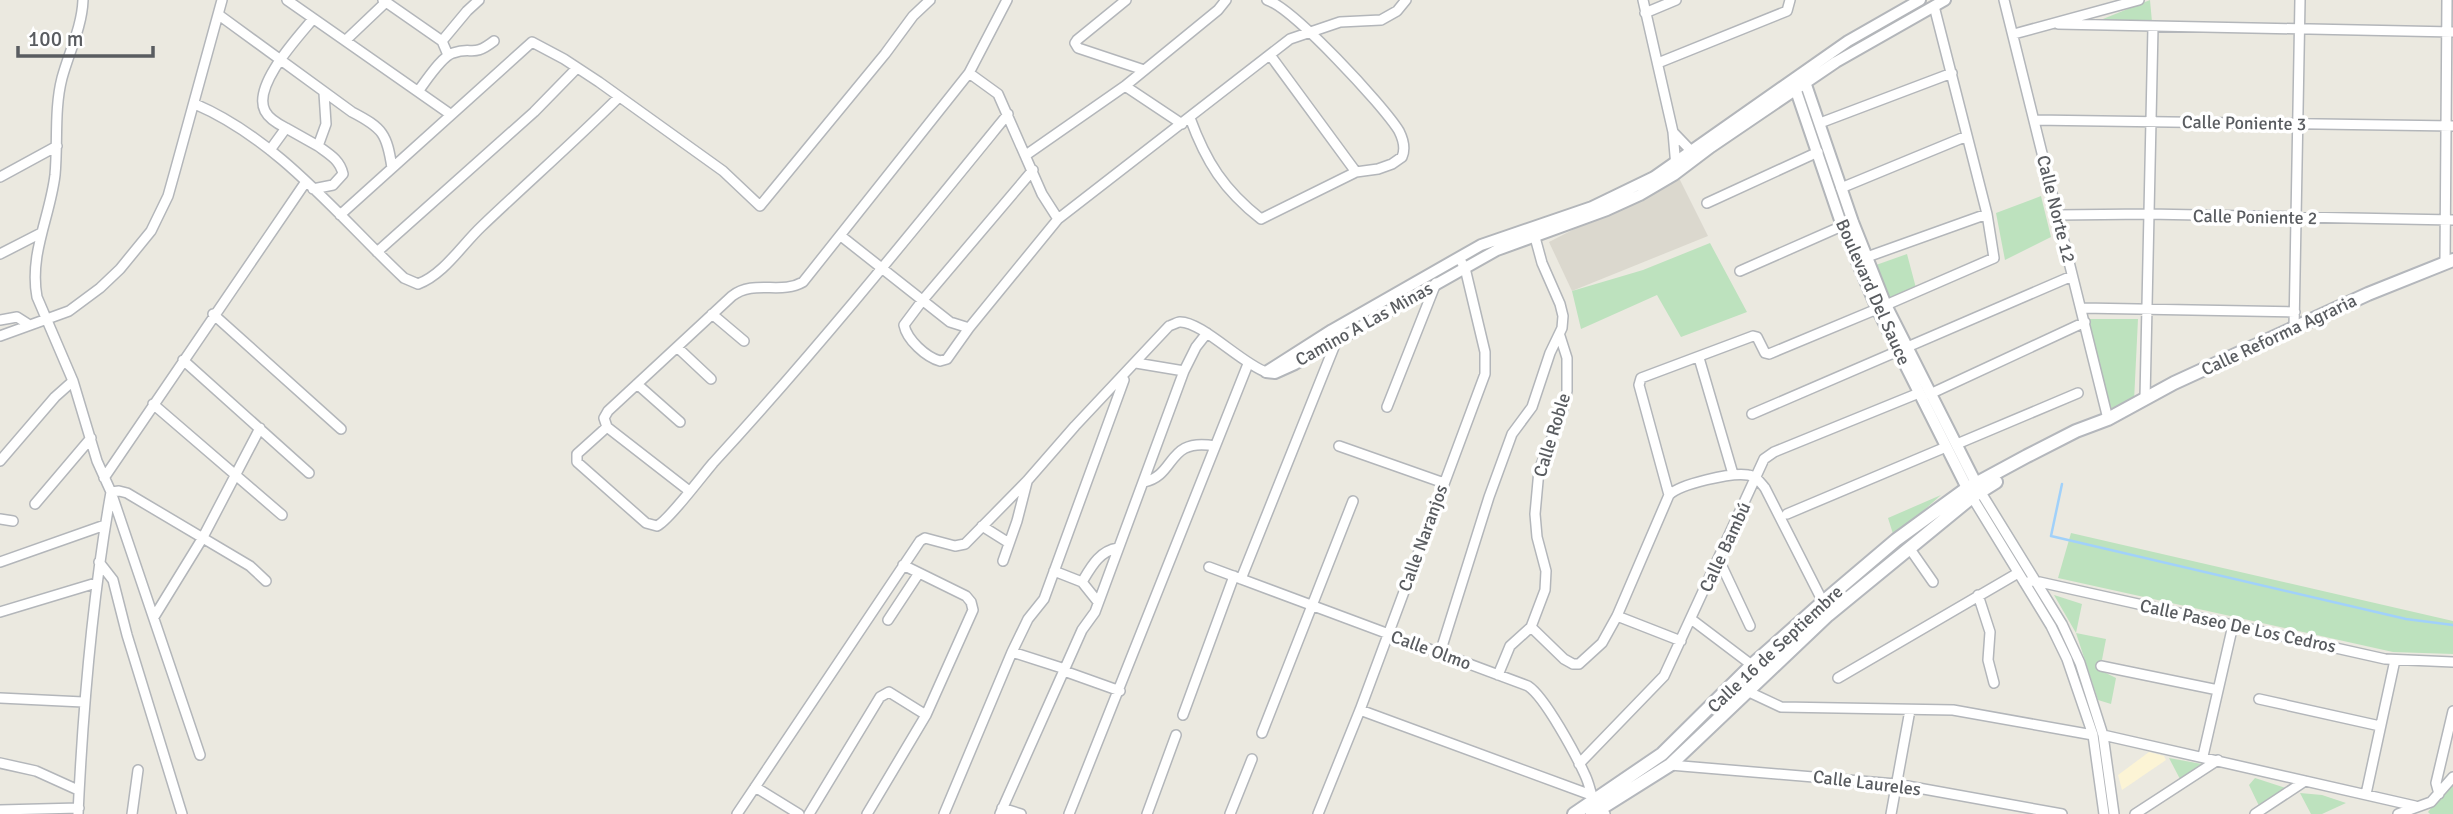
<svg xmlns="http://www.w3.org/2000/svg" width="2453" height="814" viewBox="0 0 2453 814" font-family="Signika,sans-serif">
<rect width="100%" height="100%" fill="#ebe9e0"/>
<path fill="#fcf4d5" d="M 2149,752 L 2164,756 L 2166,760 L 2122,790 L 2118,775 Z"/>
<path fill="#dbd8ce" d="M 1678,176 L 1708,236 L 1572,291 L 1549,242 Z"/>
<path fill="#bde2be" d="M 2150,0 L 2152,22 L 2093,23 Z
M 2041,196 L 2051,237 L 2005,260 L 1996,213 Z
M 1710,243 L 1747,312 L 1681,337 L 1657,295 L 1581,329 L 1572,291 L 1643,270 Z
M 1907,254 L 1916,288 L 1886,302 L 1876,265 Z
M 2088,319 L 2138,319 L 2134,401 L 2109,409 Z
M 1941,495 L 1894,537 L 1888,518 Z
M 2071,533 L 2453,621 L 2453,654 L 2393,652 L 2058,578 Z
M 2054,595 L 2082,604 L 2076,633 L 2106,639 L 2100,670 L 2116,678 L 2111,704 L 2098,700 L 2076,633 Z
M 2169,758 L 2202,764 L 2180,779 Z
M 2255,778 L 2289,789 L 2261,810 L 2249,785 Z
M 2453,779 L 2453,814 L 2430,814 L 2428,812 Z
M 2300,793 L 2322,795 L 2346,803 L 2322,814 L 2311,814 Z"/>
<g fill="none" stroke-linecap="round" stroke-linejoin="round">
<path stroke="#a1d1fa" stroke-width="2.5" d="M 2062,484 L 2051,536 L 2406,619 L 2453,625"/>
<g stroke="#b3b6ba" stroke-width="12">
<path id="minor" d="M 83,0 C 82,27 69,52 62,78 C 54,109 58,143 55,175 C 50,217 29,254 37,297 L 73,381 L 97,461 L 111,492 L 200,755
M 287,0 L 450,114
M 1007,0 L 969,73 L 803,282 C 781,295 754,279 732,296 L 608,411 L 604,418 L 607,427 L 577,454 L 577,462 L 646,523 L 657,526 C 668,521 702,476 713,463 C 816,351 912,232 1008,114
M 1126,0 L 1077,40 L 1075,43 L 1078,48 L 1144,70
M 1643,0 L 1673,132 L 1676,167
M 2004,0 L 2108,419
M 386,2 L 442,41 L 448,55
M 1645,13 L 1676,0
M 219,15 L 352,112 C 383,128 387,134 392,168
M 2058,24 L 2453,32
M 2014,34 L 2139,0
M 346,40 L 386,2 L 383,0
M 442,41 L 467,11 L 479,0
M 1270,55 L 1356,172
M 1658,63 L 1787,11 L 1790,0
M 969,73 L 998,94 L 1042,194 L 1058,219
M 1125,86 L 1182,124
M 419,90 C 426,81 442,56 453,53 C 473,46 472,58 494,41
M 195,104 C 279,140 339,217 404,278 L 418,284 C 443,275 462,245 481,227 C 527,183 574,142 619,97
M 1190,118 C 1206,162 1224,190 1261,219 L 1356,172 L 1378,169 L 1392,164 L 1402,157 C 1406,148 1403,139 1399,131 C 1383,105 1293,8 1267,0
M 2034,120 L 2453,126
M 1820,123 L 1952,73
M 286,128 L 318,146
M 1673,132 L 1696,156
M 270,150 L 286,128 C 278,124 269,119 265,111 C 252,86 298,37 313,19
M 1026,155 L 1125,86 L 1218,10 L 1226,0
M 0,177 L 57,146
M 1841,188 L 1967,136
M 313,189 L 333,185 L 343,174 C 340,160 329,154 318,146 L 326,124 L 324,93
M 1707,203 L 1818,152
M 340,215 L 532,42 L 564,59 L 599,82 L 723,171 L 760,206 L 885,54 L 913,16 L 930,0
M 2057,215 L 2148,214 L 2453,220
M 841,236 L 950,322 L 969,328 L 1058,219 L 1290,39 L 1340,22 L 1381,20 L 1397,11 L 1406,0
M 377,252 L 534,112 L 577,68
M 0,254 L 41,233
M 1867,257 L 1987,214
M 2445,263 L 2447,0
M 1740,271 L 1842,226
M 1886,305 L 1994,258 L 1987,214 L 1934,6
M 2082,308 L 2295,312
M 213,314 L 341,429
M 712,314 L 744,341
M 0,320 L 17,317 L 28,324
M 969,328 L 947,359 L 940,361 C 926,357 907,340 904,325 L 922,301 L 1033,170
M 2294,329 L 2300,0
M 0,336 L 69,311 L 100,288 L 120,269 L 151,231 L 168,196 L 175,171 L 222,0
M 678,348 L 711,379
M 1699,358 L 1733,474
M 183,360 L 309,473
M 1136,363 L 1184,371
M 637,384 L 680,422
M 1930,394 L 2085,322
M 2145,399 L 2153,27
M 153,404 L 282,515
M 1387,407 L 1436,283
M 1752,414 L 2072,276
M 607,427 L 688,490
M 1957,444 L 2078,393
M 1339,446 L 1444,483
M 0,461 L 55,397 L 73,381
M 104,478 L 305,183
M 1144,482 C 1177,475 1166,437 1215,446
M 1980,491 L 2062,624 L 2080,663 L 2103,735 L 2114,814
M 1669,495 C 1680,484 1732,472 1748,475 C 1756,476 1760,482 1765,488 L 1823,602
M 1972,497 L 2051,626 L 2067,659 L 2093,735 L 2104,814
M 35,504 L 91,438
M 1787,514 L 1946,447
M 0,519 L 13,521
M 982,526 L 1009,543
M 1910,549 L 1933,582
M 1719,560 L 1750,626
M 1003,561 L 1017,521 L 1027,482
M 0,562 L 105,525
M 99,562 L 113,580 L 127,635 L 182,814
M 1209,567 L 1528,686 C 1545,697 1576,755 1585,775 C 1592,789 1591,806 1605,814
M 1054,571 L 1082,582 C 1091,567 1099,551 1118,548
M 1241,579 L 1338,337
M 1082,582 L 1098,602
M 2024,582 L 2035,581 L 2385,659 L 2453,662
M 1978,595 L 1990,632 L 1988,660 L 1994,683
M 0,612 L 96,583
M 1617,616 L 1681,641
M 154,617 L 202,539 L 260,428
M 1691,619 L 1765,675
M 888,620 L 919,573
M 1531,627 L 1564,659 L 1573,664 L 1579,664 L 1602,643 L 1617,616 L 1669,495 L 1639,385 L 1641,378 L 1753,336 L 1757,337 L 1765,353 L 1769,354 L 1877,309
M 1012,652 L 1065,669
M 1440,653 L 1489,497 L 1512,434 L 1532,407 L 1550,353 L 1562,328 L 1563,316 L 1560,304 L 1542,263 L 1533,230
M 2101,666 L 2218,690
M 1064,671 L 1120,691
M 1498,675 L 1510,646 L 1531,627 L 1545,590 L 1546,571 L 1537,537 L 1535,514 L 1539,470 L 1562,413 L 1567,391 L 1567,358 L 1560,336
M 1838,678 L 2018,573
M 1749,692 L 1781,707 L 1953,710 L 2093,735
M 0,698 L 83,702
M 2259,699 L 2380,726
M 1360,710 L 1591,795
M 1183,715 L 1234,576
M 1262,733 L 1353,501
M 2103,735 L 2415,806
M 2203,756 L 2233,625
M 0,763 L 36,771 L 78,790
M 1579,764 L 1664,676 L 1764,459 L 1774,452 L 1919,393
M 1670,765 L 1896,784 L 2062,814
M 755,787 L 799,814
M 2366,794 L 2395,660
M 2439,794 L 2436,783 L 2453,711
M 1002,808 L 1021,814
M 0,810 L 79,808
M 78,814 C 83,706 92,599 111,492 L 119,491 L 127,493 L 250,566 L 266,581
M 132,814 L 138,770
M 737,814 L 920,541 L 925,538 L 955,546 L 965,544 L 1027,481 L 1075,426 L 1169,326 C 1170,326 1178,322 1179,322 C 1200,320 1242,364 1266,372
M 809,814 L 880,697 L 889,692 L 926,715
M 867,814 L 926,715 L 973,610 L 971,602 L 966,596 L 903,565
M 944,814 L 1012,652 L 1028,619 L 1044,599 L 1124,380
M 1000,814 L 1082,630 L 1095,612 L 1184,371 L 1196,347 L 1207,333
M 1069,814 L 1248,364
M 1147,814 L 1176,735
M 1230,814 L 1252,759
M 1318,814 L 1360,710 L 1485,374 L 1485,352 L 1465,268 L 1459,258
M 1891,814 L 1910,710
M 2135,814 L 2218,760
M 2255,814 L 2305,781
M 2398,814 L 2431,802 L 2453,777"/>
</g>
<g stroke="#b3b6ba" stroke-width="14">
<path id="tertiary" d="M 1803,76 L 1853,222 L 1886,305 L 1979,489
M 1793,82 L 1842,226 L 1877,309 L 1970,494
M 1266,372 L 1275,373 L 1295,364 L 1497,250 L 1607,210 L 1640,195 L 1674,175 L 1711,147 L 1836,62 L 1945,0
M 1266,372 L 1332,330 L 1481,245 L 1592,207 L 1654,177 L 1848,41 L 1920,0"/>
</g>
<g stroke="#b4b7bc" stroke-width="16">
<path id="secondary" d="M 1574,814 L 1662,754 L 1752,665 L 1823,602 L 1896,540 L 1966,489 L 2027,456 L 2076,431 L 2108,419 L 2174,383 L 2368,294 L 2453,260
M 1592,814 L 1670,765 L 1828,615 L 1972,497 L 1996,482"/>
</g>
<use href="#minor" stroke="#fff" stroke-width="9"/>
<use href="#tertiary" stroke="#fff" stroke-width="10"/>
<use href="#secondary" stroke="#fff" stroke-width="12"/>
</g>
<g text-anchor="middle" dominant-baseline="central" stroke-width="7" stroke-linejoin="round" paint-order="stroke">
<g font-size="18" fill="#595c60" stroke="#fff">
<text transform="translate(2244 123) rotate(1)">Calle Poniente 3</text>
<text transform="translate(2056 209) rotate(76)">Calle Norte 12</text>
<text transform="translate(2255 217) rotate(1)">Calle Poniente 2</text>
<text transform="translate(1873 292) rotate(66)">Boulevard Del Sauce</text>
<text transform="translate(1364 324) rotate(-29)">Camino A Las Minas</text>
<text transform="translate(2279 335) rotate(-25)">Calle Reforma Agraria</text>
<text transform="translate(1552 435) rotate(-73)">Calle Roble</text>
<text transform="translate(1423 538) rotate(-70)">Calle Naranjos</text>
<text transform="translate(1725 547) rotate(-65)">Calle Bambú</text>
<text transform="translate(2238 626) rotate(12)">Calle Paseo De Los Cedros</text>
<text transform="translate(1775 649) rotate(-43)">Calle 16 de Septiembre</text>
<text transform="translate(1431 650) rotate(20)">Calle Olmo</text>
<text transform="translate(1867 783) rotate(7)">Calle Laureles</text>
</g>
</g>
<path d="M18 46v10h135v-10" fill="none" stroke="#595c60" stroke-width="3.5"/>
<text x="28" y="46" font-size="21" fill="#595c60" stroke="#ffffff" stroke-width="5" paint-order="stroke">100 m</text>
</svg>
